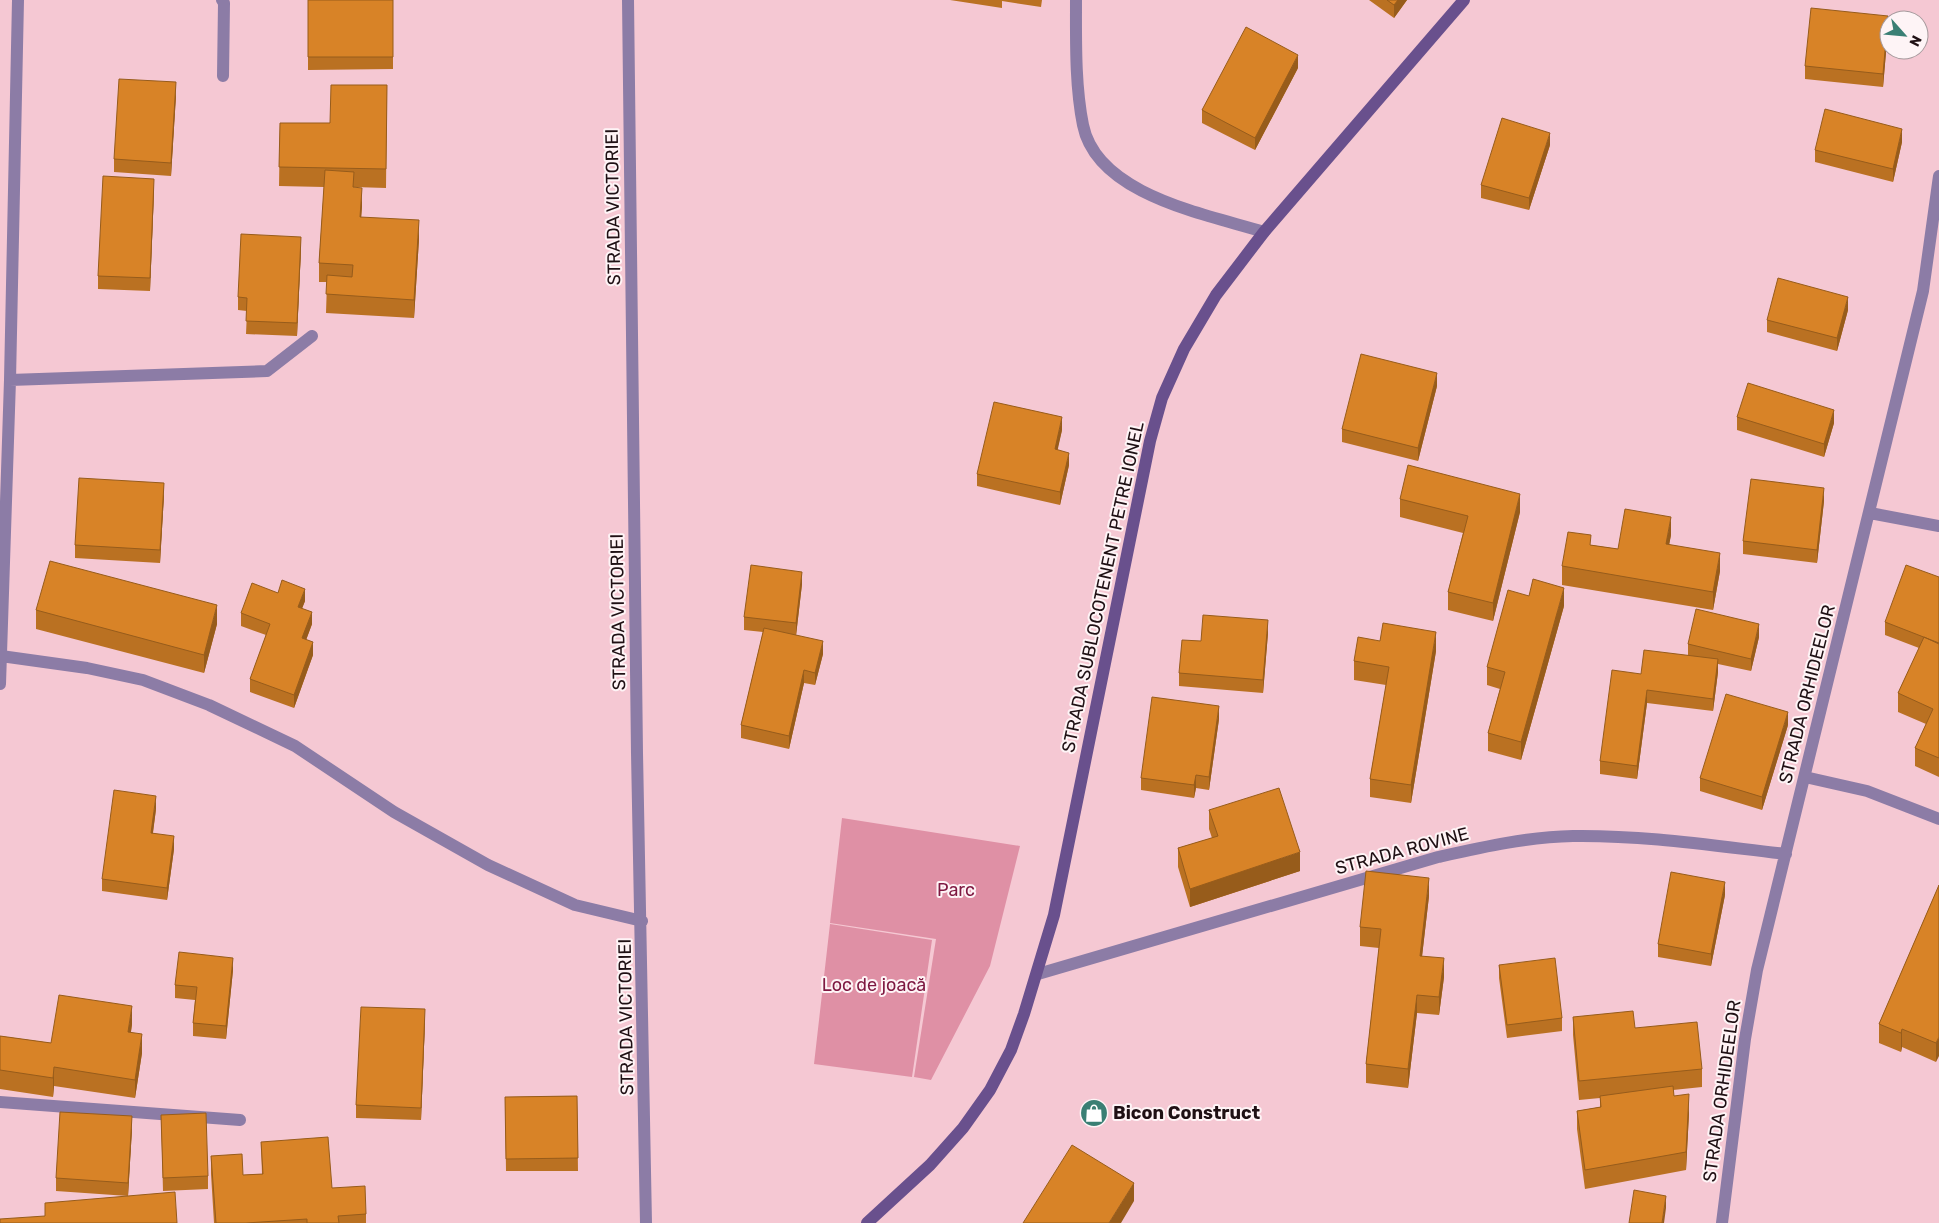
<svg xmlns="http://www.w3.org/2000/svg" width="1939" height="1223" viewBox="0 0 1939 1223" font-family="Rubik,sans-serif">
<rect width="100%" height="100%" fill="#f5c8d3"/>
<path fill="#df90a5" d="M 842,818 L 1020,846 L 990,966 L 931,1080 L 914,1077 L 936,939 L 830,923 Z
M 830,924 L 932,940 L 912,1077 L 814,1064 Z"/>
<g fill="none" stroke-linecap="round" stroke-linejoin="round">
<path stroke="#8c7ca6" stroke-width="12" d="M 222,0 L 224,3 L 223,76
M 628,0 L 637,753 L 646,1223
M 1076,0 C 1076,41 1075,85 1083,125 C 1097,195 1206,214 1264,232
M 10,380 L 267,371 L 312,336
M 1870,513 L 1939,526
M 1,656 L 87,668 L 143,680 L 209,705 L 295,746 L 394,812 L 488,865 L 575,905 L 642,921
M 0,684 L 10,380 L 18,0
M 1805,777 L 1867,791 L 1939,819
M 1038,974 L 1438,857 C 1483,847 1527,837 1573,836 C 1645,835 1715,846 1786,854
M 0,1102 L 240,1120
M 1722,1223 L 1745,1039 L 1757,970 L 1923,291 L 1939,176"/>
<path stroke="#69508d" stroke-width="12" d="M 867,1223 L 930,1165 L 963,1128 L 990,1090 L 1011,1050 L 1024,1014 L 1054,915 L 1150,441 L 1162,398 L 1184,349 L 1216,295 L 1264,232 L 1464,0"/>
</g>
<path fill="#ba7122" d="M 308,0 L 393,0 L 393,69 L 308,70 Z
M 950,0 L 1042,0 L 1041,7 L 1002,1 L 1002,8 Z
M 1369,0 L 1407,0 L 1394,18 Z
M 1888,29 L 1883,87 L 1805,79 L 1805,66 Z
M 1298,68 L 1255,150 L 1202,123 L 1202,110 Z
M 387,85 L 386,188 L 354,187 L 362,206 L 361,217 L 419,239 L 414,318 L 326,313 L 327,282 L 319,282 L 319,263 L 324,187 L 279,186 L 280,123 L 330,123 Z
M 176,95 L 171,176 L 114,172 L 114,159 Z
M 1902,142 L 1893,182 L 1815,162 L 1815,150 Z
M 1550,145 L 1529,210 L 1481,198 L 1481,185 Z
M 154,191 L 150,291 L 98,289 L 98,276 Z
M 301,249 L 297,336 L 246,334 L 247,311 L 238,310 L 238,297 Z
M 1848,310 L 1837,351 L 1767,332 L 1767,320 Z
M 1437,386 L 1418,461 L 1342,442 L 1342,429 Z
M 1737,417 L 1834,423 L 1824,457 L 1737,430 Z
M 1062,430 L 1057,450 L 1069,465 L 1060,505 L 977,486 L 977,474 Z
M 164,495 L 160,563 L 75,558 L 75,545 Z
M 1400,499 L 1520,512 L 1493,621 L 1448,610 L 1448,592 L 1463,533 L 1400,517 Z
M 1824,501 L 1817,563 L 1743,554 L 1743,541 Z
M 1671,535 L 1669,544 L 1720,571 L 1713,610 L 1562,585 L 1562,566 L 1591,545 L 1618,549 Z
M 1939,577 L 1939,777 L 1915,766 L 1915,748 L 1926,724 L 1898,712 L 1898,693 L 1919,648 L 1885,635 L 1885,622 Z
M 802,584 L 796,635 L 823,654 L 815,685 L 804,683 L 789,749 L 741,738 L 741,725 L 763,632 L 744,630 L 744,617 Z
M 278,593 L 305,601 L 302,608 L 312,624 L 306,640 L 313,655 L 294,708 L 250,692 L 250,679 L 266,635 L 241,626 L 241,613 Z
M 1564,606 L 1521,760 L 1488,751 L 1488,733 L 1500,689 L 1487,685 L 1487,667 Z
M 36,610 L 217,624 L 204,673 L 36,629 Z
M 1268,633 L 1263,693 L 1179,686 L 1179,673 Z
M 1759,637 L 1751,671 L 1718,664 L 1718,672 L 1713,711 L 1647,703 L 1637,779 L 1600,774 L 1600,761 L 1641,674 L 1688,655 L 1688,644 Z
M 1436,651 L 1411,803 L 1370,797 L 1370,779 L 1386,685 L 1354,680 L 1354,661 Z
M 1219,719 L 1209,790 L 1196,788 L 1194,798 L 1141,790 L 1141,778 Z
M 1788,725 L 1762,810 L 1700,791 L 1700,778 Z
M 156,809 L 153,833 L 174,849 L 167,900 L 102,891 L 102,879 Z
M 1209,810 L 1300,871 L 1190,907 L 1178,867 L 1178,848 L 1212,838 L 1209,829 Z
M 1939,885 L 1936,1062 L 1902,1047 L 1901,1052 L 1879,1043 L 1879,1024 Z
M 1725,895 L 1711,966 L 1658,957 L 1658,944 Z
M 1429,896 L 1422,956 L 1444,977 L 1439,1015 L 1417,1013 L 1408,1088 L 1366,1083 L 1366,1064 L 1379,948 L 1360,946 L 1360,927 Z
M 1499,965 L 1562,1018 L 1562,1031 L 1507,1038 L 1499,978 Z
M 233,970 L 226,1039 L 193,1036 L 193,1023 L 195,1000 L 175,998 L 175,985 Z
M 1573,1017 L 1635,1028 L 1702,1069 L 1702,1087 L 1673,1090 L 1674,1096 L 1689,1113 L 1686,1170 L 1585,1189 L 1577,1129 L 1577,1111 L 1600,1107 L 1600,1098 L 1579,1100 L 1573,1035 Z
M 425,1022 L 421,1120 L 356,1118 L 356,1105 Z
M 132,1024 L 131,1032 L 142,1053 L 135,1098 L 54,1086 L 53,1097 L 0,1089 L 0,1036 L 51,1043 Z
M 577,1096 L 578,1171 L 506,1171 L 505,1097 Z
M 161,1115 L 208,1176 L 208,1189 L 163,1191 Z
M 132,1129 L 128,1196 L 56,1191 L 56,1178 Z
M 261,1142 L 332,1188 L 366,1214 L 366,1223 L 214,1223 L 211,1174 L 211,1156 L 243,1175 L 262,1174 Z"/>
<path fill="#975c1b" d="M 1398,0 L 1407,0 L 1394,18 L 1394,5 Z
M 1888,16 L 1888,29 L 1883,87 L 1883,74 Z
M 1298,55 L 1298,68 L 1255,150 L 1255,138 Z
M 176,82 L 176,95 L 171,176 L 171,163 Z
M 1902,129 L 1902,142 L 1893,182 L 1893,169 Z
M 1550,133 L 1550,145 L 1529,210 L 1529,198 Z
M 154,179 L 154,191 L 150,291 L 150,278 Z
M 362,188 L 362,206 L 360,235 L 360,217 Z
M 419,220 L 419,239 L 414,318 L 414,300 Z
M 301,237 L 301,249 L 297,336 L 297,323 Z
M 1848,297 L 1848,310 L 1837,351 L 1837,338 Z
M 1437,373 L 1437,386 L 1418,461 L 1418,448 Z
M 1834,410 L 1834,423 L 1824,457 L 1824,444 Z
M 1062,417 L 1062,430 L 1055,462 L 1055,449 Z
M 1069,453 L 1069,465 L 1060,505 L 1060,492 Z
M 164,483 L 164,495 L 160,563 L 160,550 Z
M 1824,488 L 1824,501 L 1817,563 L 1817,550 Z
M 1520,494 L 1520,512 L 1493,621 L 1493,603 Z
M 1671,517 L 1671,535 L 1666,562 L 1666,544 Z
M 1720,553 L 1720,571 L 1713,610 L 1713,592 Z
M 802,572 L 802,584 L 796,636 L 796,623 Z
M 1564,588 L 1564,606 L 1521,760 L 1521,742 Z
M 305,589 L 305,601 L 298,619 L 298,607 Z
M 217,605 L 217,624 L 204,673 L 204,655 Z
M 312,612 L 312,624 L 302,651 L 302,638 Z
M 1268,620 L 1268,633 L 1263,693 L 1263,680 Z
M 1759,624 L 1759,637 L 1751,671 L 1751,659 Z
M 1436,632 L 1436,651 L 1411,803 L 1411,785 Z
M 823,641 L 823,654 L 815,685 L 815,673 Z
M 313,642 L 313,655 L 294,708 L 294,695 Z
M 1718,659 L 1718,672 L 1713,711 L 1713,699 Z
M 804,670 L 804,683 L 789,749 L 789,736 Z
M 1647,690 L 1647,703 L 1637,779 L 1637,766 Z
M 1219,706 L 1219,719 L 1209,790 L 1209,777 Z
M 1788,712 L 1788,725 L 1762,810 L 1762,797 Z
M 1196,775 L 1196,788 L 1194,798 L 1194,785 Z
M 156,796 L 156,809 L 151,846 L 151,833 Z
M 174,836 L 174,849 L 167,900 L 167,888 Z
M 1300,852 L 1300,871 L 1190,907 L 1190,889 Z
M 1429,878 L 1429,896 L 1420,974 L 1420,956 Z
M 1725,882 L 1725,895 L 1711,966 L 1711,954 Z
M 233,958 L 233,970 L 226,1039 L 226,1026 Z
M 1444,958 L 1444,977 L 1439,1015 L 1439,997 Z
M 1417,995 L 1417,1013 L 1408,1088 L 1408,1069 Z
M 132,1006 L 132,1024 L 128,1051 L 128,1032 Z
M 425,1009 L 425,1022 L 421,1120 L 421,1108 Z
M 1902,1029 L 1902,1047 L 1901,1052 L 1901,1033 Z
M 142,1034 L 142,1053 L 135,1098 L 135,1080 Z
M 1939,1037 L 1939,1056 L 1936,1062 L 1936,1043 Z
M 54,1067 L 54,1086 L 53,1097 L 53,1078 Z
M 1689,1094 L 1689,1113 L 1686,1170 L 1686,1152 Z
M 132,1116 L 132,1129 L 128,1196 L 128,1183 Z
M 1134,1183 L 1134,1201 L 1121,1223 L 1109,1223 Z
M 1666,1196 L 1666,1208 L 1664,1223 L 1662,1223 Z"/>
<path fill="#d88327" stroke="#975c1b" d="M 308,0 L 393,0 L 393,57 L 308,57 Z
M 1387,0 L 1398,0 L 1394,5 Z
M 1811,8 L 1888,16 L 1883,74 L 1805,66 Z
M 1246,27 L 1298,55 L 1255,138 L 1202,110 Z
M 119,79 L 176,82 L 171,163 L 114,159 Z
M 331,85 L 387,85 L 386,169 L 279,167 L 280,123 L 330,123 Z
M 1825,109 L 1902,129 L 1893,169 L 1815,150 Z
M 1502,118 L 1550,133 L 1529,198 L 1481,185 Z
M 325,170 L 354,172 L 353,187 L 362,188 L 360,217 L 419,220 L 414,300 L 326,294 L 327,275 L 352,277 L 353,265 L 319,263 Z
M 103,176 L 154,179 L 150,278 L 98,276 Z
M 241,234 L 301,237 L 297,323 L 246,321 L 247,298 L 238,297 Z
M 1778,278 L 1848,297 L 1837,338 L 1767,320 Z
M 1361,354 L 1437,373 L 1418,448 L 1342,429 Z
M 1748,383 L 1834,410 L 1824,444 L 1737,417 Z
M 994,402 L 1062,417 L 1055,449 L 1069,453 L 1060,492 L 977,474 Z
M 1408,465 L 1520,494 L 1493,603 L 1448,592 L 1468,516 L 1400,499 Z
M 79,478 L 164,483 L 160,550 L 75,545 Z
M 1751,479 L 1824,488 L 1817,550 L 1743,541 Z
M 1625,509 L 1671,517 L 1666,544 L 1720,553 L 1713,592 L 1562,566 L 1568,532 L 1591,535 L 1590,545 L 1618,549 Z
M 50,561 L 217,605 L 204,655 L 36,610 Z
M 751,565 L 802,572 L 796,623 L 744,617 Z
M 1906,565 L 1939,577 L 1939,643 L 1885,622 Z
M 1533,579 L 1564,588 L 1521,742 L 1488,733 L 1505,672 L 1487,667 L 1508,590 L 1529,596 Z
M 282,580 L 305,589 L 298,607 L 312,612 L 302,638 L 313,642 L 294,695 L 250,679 L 270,624 L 241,613 L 252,583 L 278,593 Z
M 1696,609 L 1759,624 L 1751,659 L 1688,644 Z
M 1203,615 L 1268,620 L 1263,680 L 1179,673 L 1182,640 L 1201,641 Z
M 1383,623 L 1436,632 L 1411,785 L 1370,779 L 1389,667 L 1354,661 L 1358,637 L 1380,641 Z
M 764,628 L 823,641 L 815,673 L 804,670 L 789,736 L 741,725 Z
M 1924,637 L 1939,644 L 1939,758 L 1915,748 L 1933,709 L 1898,693 Z
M 1644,650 L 1718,659 L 1713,699 L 1647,690 L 1637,766 L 1600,761 L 1612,670 L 1641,674 Z
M 1726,694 L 1788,712 L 1762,797 L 1700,778 Z
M 1152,697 L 1219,706 L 1209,777 L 1196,775 L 1194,785 L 1141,778 Z
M 1279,788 L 1300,852 L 1190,889 L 1178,848 L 1218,836 L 1209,810 Z
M 114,790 L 156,796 L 151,833 L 174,836 L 167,888 L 102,879 Z
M 1366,871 L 1429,878 L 1420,956 L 1444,958 L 1439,997 L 1417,995 L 1408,1069 L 1366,1064 L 1381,929 L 1360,927 Z
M 1671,872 L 1725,882 L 1711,954 L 1658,944 Z
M 1939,885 L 1939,1037 L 1936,1043 L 1902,1029 L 1901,1033 L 1879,1024 Z
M 179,952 L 233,958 L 226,1026 L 193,1023 L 197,987 L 175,985 Z
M 1555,958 L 1562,1018 L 1507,1025 L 1499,965 Z
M 59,995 L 132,1006 L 128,1032 L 142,1034 L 135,1080 L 54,1067 L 53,1078 L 0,1070 L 0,1036 L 51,1043 Z
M 361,1007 L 425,1009 L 421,1108 L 356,1105 Z
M 1633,1011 L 1635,1028 L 1697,1022 L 1702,1069 L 1579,1081 L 1573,1017 Z
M 1673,1086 L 1674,1096 L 1689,1094 L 1686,1152 L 1585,1170 L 1577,1111 L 1601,1107 L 1600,1096 Z
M 577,1096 L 578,1158 L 506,1159 L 505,1097 Z
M 60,1112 L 132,1116 L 128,1183 L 56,1178 Z
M 206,1113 L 208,1176 L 163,1178 L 161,1115 Z
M 328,1137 L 332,1188 L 365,1186 L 366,1214 L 338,1216 L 339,1223 L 307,1223 L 307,1219 L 246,1223 L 216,1223 L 211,1156 L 242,1154 L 243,1175 L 263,1174 L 261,1142 Z
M 1072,1145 L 1134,1183 L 1109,1223 L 1023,1223 Z
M 1634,1190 L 1666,1196 L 1662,1223 L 1629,1223 Z
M 175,1192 L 177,1223 L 0,1223 L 0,1219 L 45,1216 L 45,1203 Z"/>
<defs>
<g id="shop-disc" transform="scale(1.4375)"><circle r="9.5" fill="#3a7f74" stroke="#fef4f6"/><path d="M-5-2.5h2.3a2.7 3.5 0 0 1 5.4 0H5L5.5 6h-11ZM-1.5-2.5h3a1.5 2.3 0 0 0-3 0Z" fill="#fff"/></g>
</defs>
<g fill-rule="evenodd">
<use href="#shop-disc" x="1094" y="1113"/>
</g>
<g text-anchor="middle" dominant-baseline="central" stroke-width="4" stroke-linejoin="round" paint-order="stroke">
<g font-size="18" fill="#1f1014" stroke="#fef4f6">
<text transform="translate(613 207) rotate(-91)">STRADA VICTORIEI</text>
<text transform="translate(1103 587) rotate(-78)">STRADA SUBLOCOTENENT PETRE IONEL</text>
<text transform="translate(618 612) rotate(-91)">STRADA VICTORIEI</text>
<text transform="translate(1807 694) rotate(-76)">STRADA ORHIDEELOR</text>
<text transform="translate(1402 851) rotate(-15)">STRADA ROVINE</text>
<text transform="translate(626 1017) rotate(-91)">STRADA VICTORIEI</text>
<text transform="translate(1722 1091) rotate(-82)">STRADA ORHIDEELOR</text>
</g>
<g font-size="18" fill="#7e1841" stroke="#fef4f6">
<text x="956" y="890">Parc</text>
<text x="874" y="985">Loc de joacă</text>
</g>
<g font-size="18" font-weight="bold" fill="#1f1014" stroke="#fef4f6" text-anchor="start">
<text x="1113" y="1113">Bicon Construct</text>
</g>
</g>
<g transform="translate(1904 35) rotate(117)"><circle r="24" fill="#fef4f6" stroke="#a5999c"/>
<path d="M0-4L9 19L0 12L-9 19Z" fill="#3a7f74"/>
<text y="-8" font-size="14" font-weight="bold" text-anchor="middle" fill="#1f1014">N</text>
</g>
</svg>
